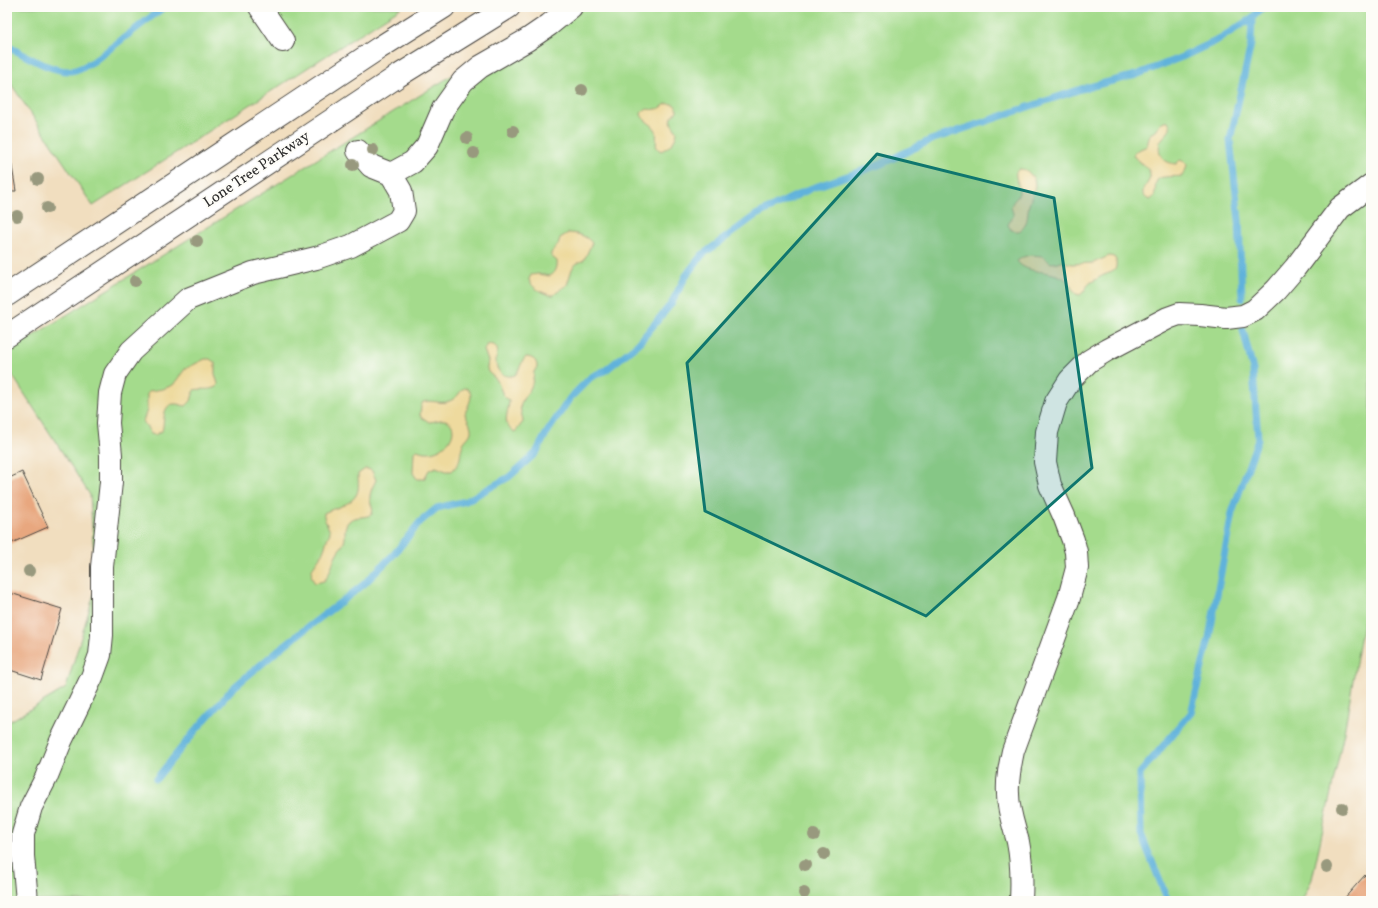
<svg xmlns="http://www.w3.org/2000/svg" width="1378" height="908" viewBox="0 0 1378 908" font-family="Vollkorn,serif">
<rect width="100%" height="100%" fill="#fdfcf7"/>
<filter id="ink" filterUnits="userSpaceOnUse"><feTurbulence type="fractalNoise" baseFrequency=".025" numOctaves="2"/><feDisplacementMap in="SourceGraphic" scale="8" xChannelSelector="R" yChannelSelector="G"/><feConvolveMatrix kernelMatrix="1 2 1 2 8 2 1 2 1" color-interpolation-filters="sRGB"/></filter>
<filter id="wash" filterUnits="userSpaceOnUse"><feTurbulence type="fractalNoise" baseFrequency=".012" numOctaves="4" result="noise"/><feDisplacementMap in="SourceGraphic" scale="16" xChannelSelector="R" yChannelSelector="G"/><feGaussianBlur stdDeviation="0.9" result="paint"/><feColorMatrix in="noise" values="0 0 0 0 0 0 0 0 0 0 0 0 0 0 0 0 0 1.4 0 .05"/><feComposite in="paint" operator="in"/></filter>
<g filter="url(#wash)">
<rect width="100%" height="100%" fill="#f1debf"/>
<path fill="#a4db8c" stroke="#68835c" d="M 7,7 L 402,7 L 93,206 L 7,78 Z
M 562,7 L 1371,7 L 1371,576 L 1344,733 L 1312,879 L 1302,901 L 7,901 L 7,723 L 66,688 L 96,587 L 90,495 L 7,367 L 7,352 Z"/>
<path fill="#eeda9e" stroke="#8c8264" d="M 666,104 C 672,103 677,104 677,111 L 672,117 L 671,123 L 677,132 C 676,141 670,147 661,151 L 657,148 C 655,142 658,133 655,129 C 651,123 643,121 641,114 C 644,106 650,111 656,109 C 660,109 663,106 666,104 Z
M 1167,120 C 1176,130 1164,134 1160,142 C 1157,154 1163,163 1176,164 L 1180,160 L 1185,162 L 1187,165 L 1185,172 L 1182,176 C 1176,177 1165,176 1160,178 C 1151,182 1160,195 1150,200 C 1133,193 1152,184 1150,174 C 1148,165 1137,162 1133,155 L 1136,151 L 1147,146 L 1150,134 L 1157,130 L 1160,123 Z
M 1019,169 C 1024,169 1027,170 1030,174 C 1040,183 1032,194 1029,205 C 1027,212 1029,223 1022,229 C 1019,232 1015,231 1011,230 L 1008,225 C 1009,222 1012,219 1013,216 C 1014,212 1010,209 1012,204 C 1014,199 1020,197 1019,190 C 1019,183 1015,179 1016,172 Z
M 568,233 C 577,233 587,236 592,243 L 584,260 L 576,264 L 572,269 L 567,285 L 558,291 L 554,295 C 547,296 529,287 529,279 L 531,275 L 538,274 L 550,276 C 555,273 558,268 557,261 L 551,256 L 551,253 L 558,245 L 560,238 Z
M 1031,255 L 1042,256 L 1051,263 L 1063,262 L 1072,264 L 1093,263 L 1109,256 L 1114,257 L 1116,260 C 1117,272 1114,271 1104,275 C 1103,275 1092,282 1090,283 C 1086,286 1085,292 1080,295 L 1076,294 C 1072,290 1070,282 1065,279 C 1051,269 1027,275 1017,261 L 1023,257 Z
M 487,344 C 490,345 494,344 496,347 C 499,351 496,356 496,360 C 495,372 505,379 515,375 C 520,370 521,361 526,357 C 532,357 537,360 537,367 C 537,368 534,371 534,372 C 533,378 533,382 531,387 C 528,393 523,397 521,404 C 519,410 523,416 523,422 L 515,432 C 500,425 509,412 509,401 L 503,395 L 497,380 L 488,372 L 487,368 L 488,361 L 484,350 Z
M 205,359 L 210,359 L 215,363 L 215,374 L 218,384 L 217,387 C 209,391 202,388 194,390 L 191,401 L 186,406 C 183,406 179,404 176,404 C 161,403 165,423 162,431 L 155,435 L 151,434 L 143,421 L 147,410 L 147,394 L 150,391 L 163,389 L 173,385 L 185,369 Z
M 464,388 L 468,389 C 475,397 467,406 465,414 C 467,420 472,425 471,432 C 470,436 466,439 464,442 C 458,454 464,459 452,471 L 446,471 L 436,467 L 429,470 L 424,479 L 417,479 L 413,473 L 414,452 L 417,450 C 444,461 465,426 445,420 C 440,419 434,422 429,422 L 420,416 L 421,406 L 423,402 C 437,399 442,407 455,398 C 459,395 460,391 464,388 Z
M 365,469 L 368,469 L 372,471 L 376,480 C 373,486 369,494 370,500 C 371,506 374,508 372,514 C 365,519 355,515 349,521 C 342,528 347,535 344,542 C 343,546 339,549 337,553 C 332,562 331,573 324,581 L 315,583 C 305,571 318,562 323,552 C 326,546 326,539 330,533 C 329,526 323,520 324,513 C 335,507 355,505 358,490 C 359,485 358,480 358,474 Z"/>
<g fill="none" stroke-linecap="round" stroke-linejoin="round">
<path stroke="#60b2db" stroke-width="7" d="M 7,46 C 25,55 51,72 71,71 C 79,70 87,65 94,61 L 164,7
M 1242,298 L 1239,220 L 1230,140 L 1251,44 L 1252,18
M 156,779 L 196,730 L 233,688 L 282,647 L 363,585 L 394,554 L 420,522 L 437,508 L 466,501 L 509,477 L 536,453 L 546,434 L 570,398 L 591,377 L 606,370 L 638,344 L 671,304 L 687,274 L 702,255 L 756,215 L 812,188 L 879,165 L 931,140 L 1081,89 L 1136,75 L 1182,57 L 1216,41 L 1252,18 L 1263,7
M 1168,901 L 1141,834 L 1140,773 L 1191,713 L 1209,638 L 1232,513 L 1258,439 L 1253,370 L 1243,330"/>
</g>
<g id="blocks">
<path fill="#e8a77f" d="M 7,142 L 8,142 L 16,191 L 7,191 Z
M 22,472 L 48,527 L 7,545 L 7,479 Z
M 7,592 L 62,609 L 41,680 L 7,669 Z
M 1365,875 L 1371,880 L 1371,901 L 1342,901 Z"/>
</g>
</g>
<g filter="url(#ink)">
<use href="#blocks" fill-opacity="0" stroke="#494641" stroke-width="1"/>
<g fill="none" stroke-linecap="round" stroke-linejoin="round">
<g stroke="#494641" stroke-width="24">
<path id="minor" d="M 260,7 L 283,41
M 391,174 L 413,162 L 427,146 L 443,109 L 463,81 L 480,67 L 527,40 L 549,25 L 571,7
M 7,295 L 379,48 L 444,7
M 7,336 L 398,76 L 509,7
M 27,901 L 23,856 L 23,834 L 31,807 L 46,778 L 61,741 L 92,677 L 100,655 L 102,635 L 102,567 L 111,482 L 111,455 L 108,423 L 110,393 L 115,374 L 131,351 L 188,299 L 253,273 L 316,258 L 351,246 L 398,221 L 404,211 L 401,191 L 391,174 L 371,166 L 358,151
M 1021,901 C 1022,881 1022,862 1018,842 C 1014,826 1008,811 1008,794 C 1007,779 1010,765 1013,751 L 1069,598 L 1077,568 L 1076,552 L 1073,540 L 1064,516 L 1050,485 L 1045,462 L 1047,432 L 1056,402 L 1070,380 L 1089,361 L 1107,350 L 1168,318 L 1179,314 L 1200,315 L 1226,318 L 1243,316 L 1255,310 L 1276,290 L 1295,268 L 1340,208 L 1371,185"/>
</g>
<use href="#minor" stroke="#fff" stroke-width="22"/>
</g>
<g fill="#98997e">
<circle cx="582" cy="90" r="6"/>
<circle cx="513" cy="131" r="6"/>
<circle cx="467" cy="138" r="6"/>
<circle cx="373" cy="150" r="6"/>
<circle cx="474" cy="153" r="6"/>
<circle cx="353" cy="165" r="6"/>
<circle cx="38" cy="179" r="6"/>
<circle cx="47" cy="208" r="6"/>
<circle cx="17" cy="216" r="6"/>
<circle cx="197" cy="241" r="6"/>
<circle cx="135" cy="281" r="6"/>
<circle cx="29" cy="571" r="6"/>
<circle cx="1342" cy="808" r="6"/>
<circle cx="814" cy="835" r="6"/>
<circle cx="824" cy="854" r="6"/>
<circle cx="805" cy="865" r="6"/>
<circle cx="1327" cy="867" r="6"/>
<circle cx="804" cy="893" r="6"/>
</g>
</g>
<path fill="#0f766e" fill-opacity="0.2" stroke="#0f766e" stroke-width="3" stroke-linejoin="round" d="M 877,154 L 1054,198 L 1092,468 L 926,616 L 705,511 L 687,363 Z"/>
<g text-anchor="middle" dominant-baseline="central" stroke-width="4" stroke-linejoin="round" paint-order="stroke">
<g font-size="15" fill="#2b2b2b" stroke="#fdfcf7">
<text transform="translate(257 170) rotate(-34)">Lone Tree Parkway</text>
</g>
</g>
<rect width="1378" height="908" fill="none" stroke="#fdfcf7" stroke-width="24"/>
</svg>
